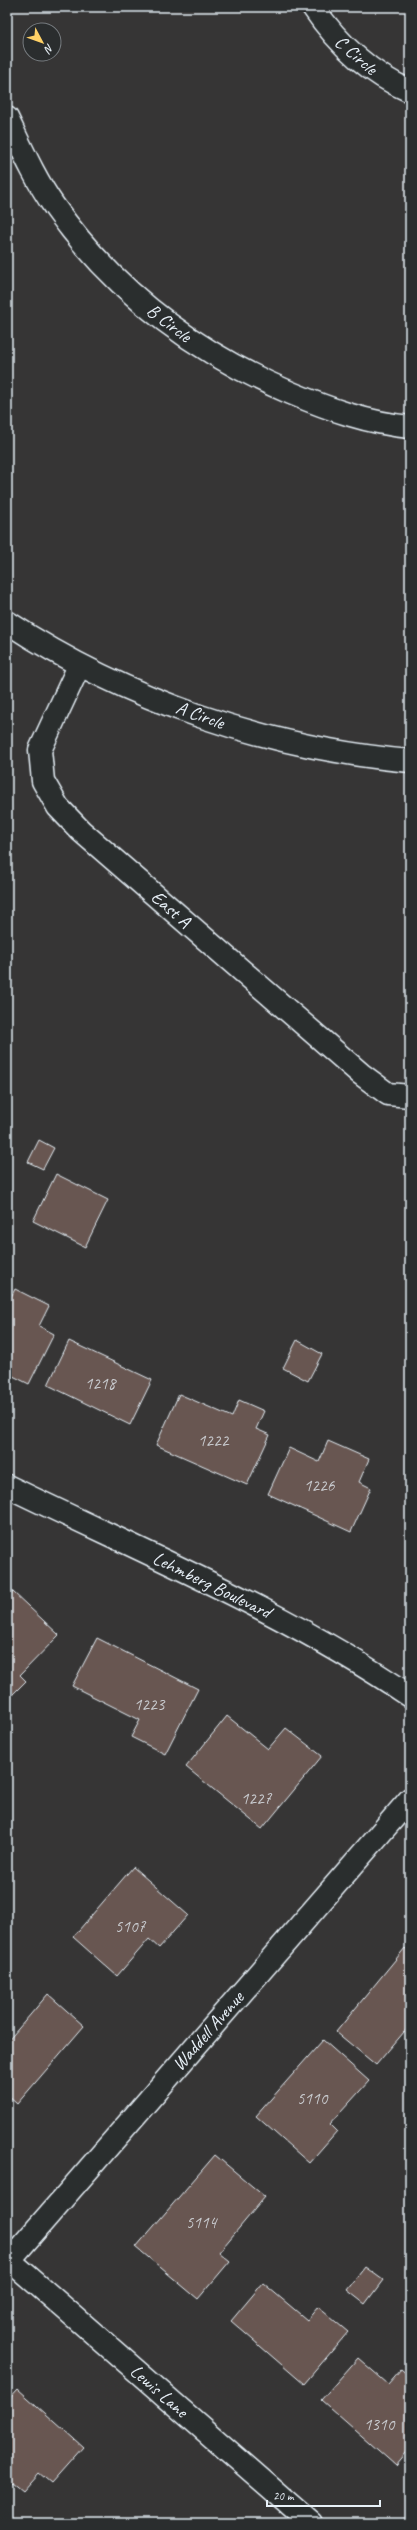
<svg xmlns="http://www.w3.org/2000/svg" width="417" height="2530" viewBox="0 0 417 2530" font-family="Caveat,sans-serif">
<rect width="100%" height="100%" fill="#363535"/>
<filter id="ink" filterUnits="userSpaceOnUse"><feTurbulence type="fractalNoise" baseFrequency=".025" numOctaves="2"/><feDisplacementMap in="SourceGraphic" scale="8" xChannelSelector="R" yChannelSelector="G"/><feConvolveMatrix kernelMatrix="1 2 1 2 8 2 1 2 1" color-interpolation-filters="sRGB"/></filter>
<g filter="url(#ink)">
<path fill="#685751" stroke="#e8f1f8" d="M 39,1140 L 54,1148 L 43,1169 L 28,1162 Z
M 56,1174 L 108,1200 L 85,1247 L 33,1221 Z
M 15,1289 L 49,1306 L 39,1326 L 54,1334 L 29,1384 L 7,1373 L 7,1298 L 10,1299 Z
M 297,1340 L 322,1354 L 308,1381 L 283,1368 Z
M 69,1341 L 152,1380 L 130,1425 L 48,1385 Z
M 179,1394 L 232,1417 L 239,1400 L 264,1411 L 256,1429 L 270,1435 L 247,1485 L 156,1445 Z
M 328,1441 L 369,1459 L 359,1482 L 371,1488 L 351,1532 L 268,1494 L 289,1448 L 319,1462 Z
M 13,1592 L 59,1635 L 20,1675 L 26,1681 L 7,1700 L 7,1598 Z
M 97,1638 L 198,1689 L 165,1754 L 131,1737 L 140,1720 L 72,1686 Z
M 227,1716 L 268,1749 L 286,1728 L 322,1756 L 262,1829 L 186,1767 Z
M 133,1867 L 188,1915 L 159,1948 L 149,1939 L 117,1976 L 73,1937 Z
M 405,1948 L 410,1953 L 410,2025 L 376,2065 L 336,2032 Z
M 48,1994 L 84,2026 L 17,2104 L 7,2095 L 7,2042 Z
M 323,2040 L 369,2081 L 330,2124 L 337,2131 L 309,2163 L 256,2116 Z
M 215,2155 L 265,2197 L 219,2252 L 230,2261 L 198,2299 L 136,2247 Z
M 365,2267 L 383,2280 L 365,2304 L 347,2290 Z
M 263,2283 L 307,2320 L 318,2307 L 348,2332 L 304,2384 L 231,2321 Z
M 358,2358 L 388,2384 L 401,2369 L 410,2377 L 410,2447 L 395,2465 L 321,2400 Z
M 18,2389 L 83,2447 L 51,2483 L 39,2473 L 23,2491 L 12,2482 L 7,2487 L 7,2401 Z"/>
<g fill="none" stroke-linecap="round" stroke-linejoin="round">
<g stroke="#e8f1f8" stroke-width="25">
<path id="minor" d="M 313,7 C 338,44 368,73 410,91
M 7,118 C 21,147 35,179 54,206 C 114,291 196,353 291,393 C 329,409 368,423 410,427
M 7,622 C 127,701 268,748 410,761
M 79,666 L 40,750 L 43,781 L 58,807 L 81,831 L 361,1074 L 388,1094 L 410,1096
M 7,1486 C 142,1552 285,1611 410,1696
M 7,2258 L 311,2523
M 7,2263 L 410,1799"/>
</g>
<use href="#minor" stroke="#2a2d2e" stroke-width="22"/>
</g>
</g>
<g text-anchor="middle" dominant-baseline="central" stroke-width="4" stroke-linejoin="round" paint-order="stroke">
<g font-size="17" fill="#c8cace">
<text x="100" y="1383">1218</text>
<text x="213" y="1440">1222</text>
<text x="319" y="1485">1226</text>
<text x="149" y="1704">1223</text>
<text x="256" y="1798">1227</text>
<text x="130" y="1926">5107</text>
<text x="312" y="2098">5110</text>
<text x="201" y="2222">5114</text>
<text x="379" y="2424">1310</text>
</g>
<g font-size="19" fill="#e8f1f8" stroke="#2a2d2e">
<text transform="translate(356 55) rotate(41)">C Circle</text>
<text transform="translate(169 323) rotate(37)">B Circle</text>
<text transform="translate(200 715) rotate(20)">A Circle</text>
<text transform="translate(171 909) rotate(41)">East A</text>
<text transform="translate(212 1585) rotate(26)">Lehmberg Boulevard</text>
<text transform="translate(208 2031) rotate(-49)">Waddell Avenue</text>
<text transform="translate(159 2391) rotate(41)">Lewis Lane</text>
</g>
</g>
<rect width="417" height="2530" fill="none" stroke="#2a2d2e" stroke-width="24"/>
<rect x="12" y="12" width="393" height="2506" fill="none" stroke="#e8f1f8" stroke-width="1.5" filter="url(#ink)"/>
<g transform="translate(42 42) rotate(131)"><circle r="19" fill="#2a2d2e" stroke="#767b7f"/>
<path d="M0-3L7 15L0 10L-7 15Z" fill="#ffd166"/>
<text y="-6" font-size="11" font-weight="bold" text-anchor="middle" fill="#e8f1f8">N</text>
</g>
<path d="M267 2500v6h113v-6" fill="none" stroke="#e8f1f8" stroke-width="2"/>
<text x="273" y="2500" font-size="12" fill="#e8f1f8" stroke="#2a2d2e" stroke-width="3" paint-order="stroke">20 m</text>
</svg>
